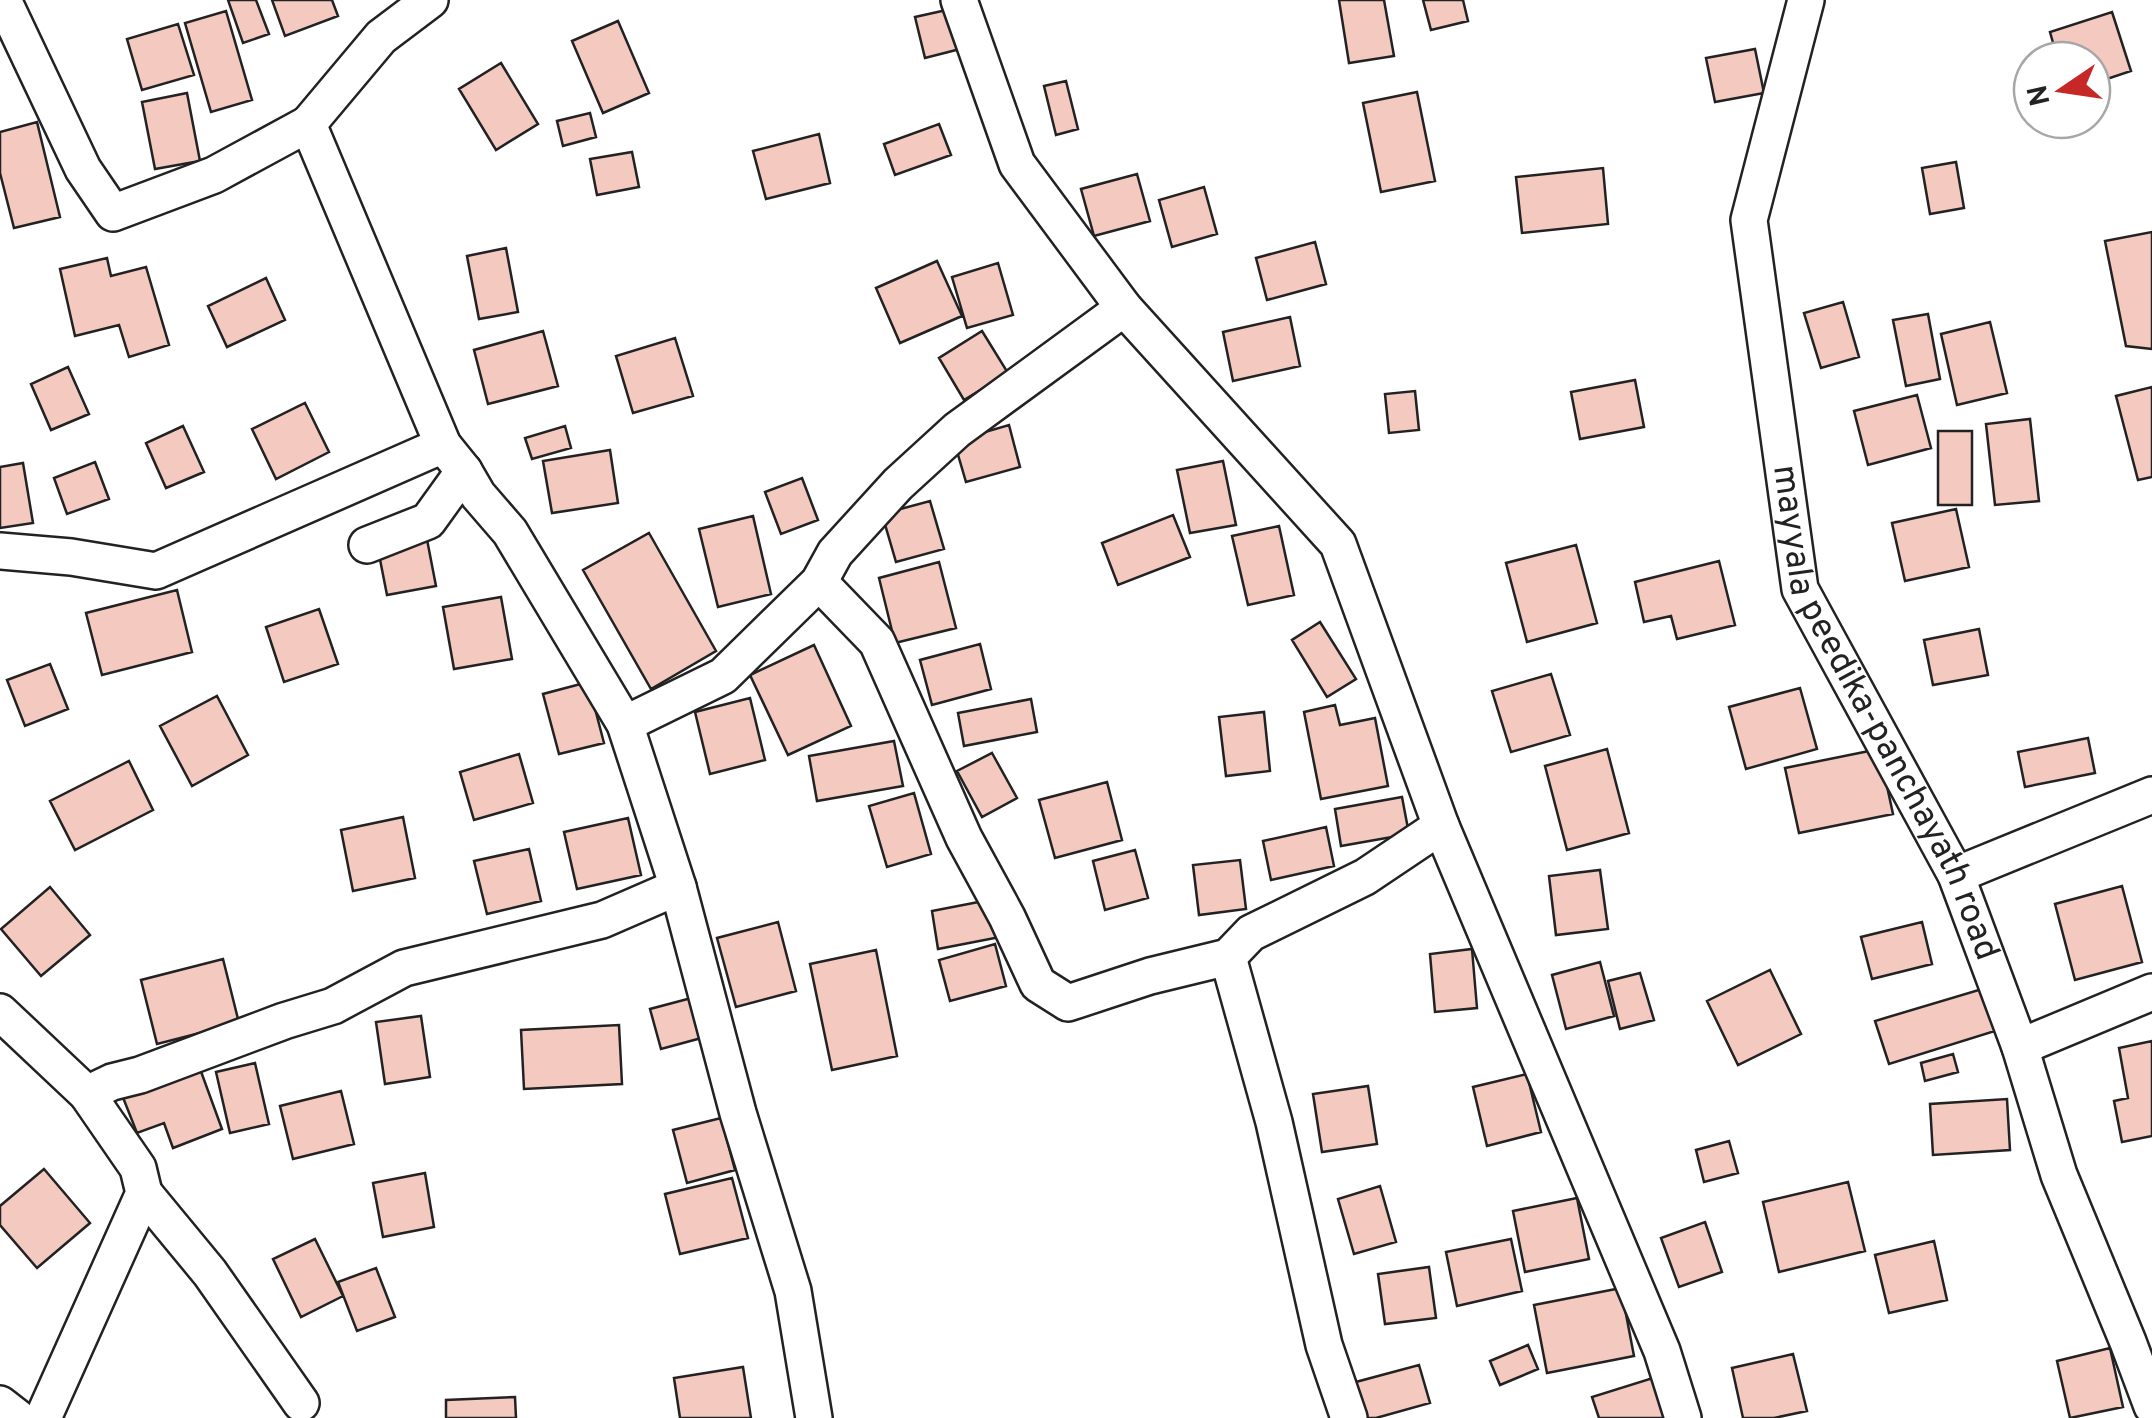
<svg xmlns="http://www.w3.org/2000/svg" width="2152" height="1418" viewBox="0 0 2152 1418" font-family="Overpass,sans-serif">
<rect width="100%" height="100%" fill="#fff"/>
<path fill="#f3c9c0" stroke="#222" stroke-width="2.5" d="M 228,0 L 256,0 L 269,34 L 243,43 Z
M 272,0 L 332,0 L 338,16 L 285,36 Z
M 1339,0 L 1384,0 L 1394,56 L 1349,63 Z
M 1423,0 L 1463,0 L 1468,21 L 1431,30 Z
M 951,9 L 960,49 L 925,58 L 915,17 Z
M 226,11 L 252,100 L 211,112 L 185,23 Z
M 2112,12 L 2131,71 L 2092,84 L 2092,60 L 2058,60 L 2050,32 Z
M 618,21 L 649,93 L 603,113 L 572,41 Z
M 178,24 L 194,75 L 142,90 L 127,39 Z
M 1755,49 L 1764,93 L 1715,102 L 1706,58 Z
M 501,63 L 538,124 L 496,150 L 459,89 Z
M 1066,81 L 1078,129 L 1056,135 L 1044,86 Z
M 1417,92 L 1435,181 L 1381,192 L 1363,103 Z
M 187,93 L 200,161 L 155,169 L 142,102 Z
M 590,113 L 596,137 L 563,146 L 557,121 Z
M 37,122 L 60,217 L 14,228 L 0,173 L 0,132 Z
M 939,124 L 951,155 L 895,175 L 884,144 Z
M 819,134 L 830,183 L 766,199 L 753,151 Z
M 632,152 L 639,187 L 597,195 L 590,159 Z
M 1956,162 L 1964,208 L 1930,214 L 1922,168 Z
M 1603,168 L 1608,224 L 1522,233 L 1516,177 Z
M 1137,174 L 1150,221 L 1094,236 L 1081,189 Z
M 1204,187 L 1217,234 L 1172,247 L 1159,200 Z
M 2152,232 L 2152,349 L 2126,346 L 2105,241 Z
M 1315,242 L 1326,284 L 1267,300 L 1256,258 Z
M 506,248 L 518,312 L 479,319 L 467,256 Z
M 107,258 L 111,276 L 146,267 L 169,345 L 129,357 L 119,325 L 75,336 L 60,269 Z
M 937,261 L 962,316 L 900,343 L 876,288 Z
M 998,263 L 1013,315 L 967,328 L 952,277 Z
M 266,278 L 285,320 L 227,347 L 208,306 Z
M 1843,302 L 1859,357 L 1821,368 L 1804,313 Z
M 1928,314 L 1940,379 L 1906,386 L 1893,320 Z
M 1290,317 L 1300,366 L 1233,381 L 1223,332 Z
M 1990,322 L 2007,393 L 1957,405 L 1941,334 Z
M 543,331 L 558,386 L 488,404 L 474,350 Z
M 982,331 L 1008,373 L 964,400 L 939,358 Z
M 675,338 L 693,396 L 633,413 L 616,356 Z
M 68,367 L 89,414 L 51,430 L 31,384 Z
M 1635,380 L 1644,427 L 1580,439 L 1571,392 Z
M 2152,387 L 2152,477 L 2138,480 L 2116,396 Z
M 1415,391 L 1419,430 L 1389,433 L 1385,394 Z
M 1917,395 L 1931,448 L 1868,465 L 1854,411 Z
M 305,403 L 329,452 L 276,479 L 252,429 Z
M 2030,419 L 2039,501 L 1995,505 L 1986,424 Z
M 1009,425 L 1020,467 L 966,482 L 954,441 Z
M 183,426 L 204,472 L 166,488 L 146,443 Z
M 565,426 L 571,448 L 532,459 L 525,438 Z
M 1938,431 L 1972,431 L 1972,505 L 1938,505 Z
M 610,450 L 618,503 L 552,513 L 543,461 Z
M 1223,461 L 1236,525 L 1190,533 L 1177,470 Z
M 95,462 L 109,499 L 67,514 L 54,478 Z
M 23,463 L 33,523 L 0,528 L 0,467 Z
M 802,478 L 818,520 L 781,534 L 765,492 Z
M 930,501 L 944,549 L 896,562 L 882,514 Z
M 1956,509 L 1969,567 L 1905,581 L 1892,523 Z
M 1173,515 L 1190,557 L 1118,585 L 1102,543 Z
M 753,516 L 771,594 L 718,607 L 699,529 Z
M 424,524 L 436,586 L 387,595 L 375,534 Z
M 1279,526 L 1294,595 L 1248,605 L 1232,536 Z
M 649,533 L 716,651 L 651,689 L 583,570 Z
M 1576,545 L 1597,623 L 1527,642 L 1506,563 Z
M 1719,561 L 1735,625 L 1677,639 L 1671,616 L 1644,622 L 1635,582 Z
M 939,562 L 956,628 L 895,643 L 879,578 Z
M 177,590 L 192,652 L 102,675 L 86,613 Z
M 501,597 L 512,659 L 454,669 L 443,607 Z
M 319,609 L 338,664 L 284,682 L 266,627 Z
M 1320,622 L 1356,679 L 1327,697 L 1292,640 Z
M 1979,629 L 1988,675 L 1933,685 L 1924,640 Z
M 980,644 L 991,689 L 932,705 L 920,660 Z
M 814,645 L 851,726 L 788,755 L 750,675 Z
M 50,664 L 68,709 L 25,726 L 7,680 Z
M 1551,674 L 1570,735 L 1511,752 L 1492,691 Z
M 588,682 L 604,743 L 559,754 L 543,694 Z
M 1800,688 L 1817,749 L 1746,769 L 1729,707 Z
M 217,696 L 248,755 L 192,786 L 160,726 Z
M 750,698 L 765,760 L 710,774 L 695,712 Z
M 1031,699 L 1037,732 L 964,746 L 958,713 Z
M 1335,705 L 1340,725 L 1375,718 L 1388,786 L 1321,799 L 1304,712 Z
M 1264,712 L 1270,771 L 1226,776 L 1219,717 Z
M 2088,738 L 2095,773 L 2025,787 L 2018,752 Z
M 894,741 L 903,786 L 817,801 L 809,756 Z
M 1607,749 L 1629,833 L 1567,850 L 1545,766 Z
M 1879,749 L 1893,814 L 1799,833 L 1785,768 Z
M 992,753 L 1017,798 L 982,817 L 957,771 Z
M 519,754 L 533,803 L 474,820 L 460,772 Z
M 129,761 L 153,810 L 75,850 L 50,801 Z
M 1107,782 L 1122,840 L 1055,858 L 1039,800 Z
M 914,793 L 931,854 L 887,867 L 869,806 Z
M 1402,797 L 1409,834 L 1341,846 L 1335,809 Z
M 403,817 L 415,878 L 353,891 L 341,830 Z
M 628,818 L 641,875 L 577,889 L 564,832 Z
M 1326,827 L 1334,866 L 1271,880 L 1263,841 Z
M 529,849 L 541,901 L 487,914 L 474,861 Z
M 1135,850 L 1148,898 L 1105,910 L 1093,861 Z
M 1240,860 L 1246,909 L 1199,915 L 1193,865 Z
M 1600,870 L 1608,929 L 1556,935 L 1549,876 Z
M 2122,886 L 2142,962 L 2075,980 L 2055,904 Z
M 50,887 L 90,935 L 41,976 L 1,929 Z
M 994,899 L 1000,937 L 938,949 L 932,911 Z
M 778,922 L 796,991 L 736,1007 L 717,938 Z
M 1922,922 L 1932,964 L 1872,979 L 1861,937 Z
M 995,944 L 1006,986 L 950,1001 L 939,960 Z
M 1472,949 L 1477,1008 L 1435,1012 L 1430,954 Z
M 876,950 L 897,1056 L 832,1070 L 810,964 Z
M 223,959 L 239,1023 L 157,1044 L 141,980 Z
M 1600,962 L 1614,1016 L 1566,1029 L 1552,975 Z
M 1770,970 L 1801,1034 L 1738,1065 L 1707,1001 Z
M 1640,973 L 1654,1020 L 1620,1029 L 1608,981 Z
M 1982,989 L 1995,1031 L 1889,1064 L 1875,1021 Z
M 695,997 L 705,1037 L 661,1049 L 650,1009 Z
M 421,1016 L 430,1077 L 385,1084 L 376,1022 Z
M 619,1025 L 622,1084 L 524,1089 L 521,1030 Z
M 2152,1041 L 2152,1136 L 2122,1142 L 2114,1101 L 2128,1098 L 2119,1048 Z
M 1953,1054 L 1958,1072 L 1925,1081 L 1921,1063 Z
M 255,1063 L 269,1124 L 230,1133 L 216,1072 Z
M 199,1066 L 222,1129 L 173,1148 L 164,1123 L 137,1133 L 122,1095 Z
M 1527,1074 L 1541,1132 L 1487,1146 L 1473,1087 Z
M 1368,1086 L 1377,1144 L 1322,1152 L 1313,1094 Z
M 341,1091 L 354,1144 L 293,1159 L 280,1106 Z
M 2007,1099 L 2010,1150 L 1933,1155 L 1930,1104 Z
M 721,1118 L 735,1170 L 687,1183 L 673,1130 Z
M 1729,1141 L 1738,1173 L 1704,1182 L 1696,1150 Z
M 44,1169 L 90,1223 L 37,1268 L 0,1225 L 0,1206 Z
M 425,1173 L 434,1227 L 383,1237 L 373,1183 Z
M 732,1178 L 748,1238 L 680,1254 L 665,1194 Z
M 1848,1182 L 1865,1251 L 1779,1272 L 1763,1202 Z
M 1380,1186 L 1396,1242 L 1354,1254 L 1338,1199 Z
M 1577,1198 L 1589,1259 L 1525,1272 L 1513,1211 Z
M 1705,1222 L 1722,1272 L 1679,1287 L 1661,1238 Z
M 315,1239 L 343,1296 L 301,1317 L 273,1259 Z
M 1511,1239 L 1522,1291 L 1457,1306 L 1446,1252 Z
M 1934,1241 L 1947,1300 L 1889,1313 L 1875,1255 Z
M 1429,1267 L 1436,1318 L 1385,1324 L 1378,1274 Z
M 376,1268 L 395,1317 L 357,1331 L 338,1282 Z
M 1621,1288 L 1634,1356 L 1547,1373 L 1534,1305 Z
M 1528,1345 L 1538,1369 L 1500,1385 L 1490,1361 Z
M 2110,1348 L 2123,1407 L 2070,1418 L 2057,1361 Z
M 1793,1354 L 1807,1411 L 1774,1418 L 1743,1418 L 1732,1368 Z
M 1419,1365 L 1430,1403 L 1376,1418 L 1350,1418 L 1341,1386 Z
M 743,1367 L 751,1418 L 680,1418 L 674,1378 Z
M 1656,1377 L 1668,1418 L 1599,1418 L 1592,1397 Z
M 515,1397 L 516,1418 L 446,1418 L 446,1400 Z"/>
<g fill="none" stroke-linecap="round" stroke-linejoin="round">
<g stroke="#222" stroke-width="40">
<g id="street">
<path d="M 3,0 L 83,169 L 113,213 L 214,175 L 308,124 L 443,445 L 464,471"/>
<path d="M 959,0 L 1017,164 L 1124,308 L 1338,544 L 1441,826 L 1662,1351 L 1683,1418"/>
<path id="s1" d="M 1806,0 L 1749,220 L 1800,589 L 1956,875 L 2020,1047 L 2059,1175 L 2128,1342 L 2152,1406"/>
<path d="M 308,124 L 381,37 L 430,0"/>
<path d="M 367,545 L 428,521 L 464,471 L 478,495 L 510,532 L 625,724 L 723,676 L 819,582 L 835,553 L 898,484 L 957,430 L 1124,308"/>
<path d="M 0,551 L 71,557 L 156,571 L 443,445"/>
<path d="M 819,582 L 877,642 L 964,838 L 1007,917 L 1038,984 L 1068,1003 L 1150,976 L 1228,957 L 1251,933 L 1365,877 L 1441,826"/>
<path d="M 1956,875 L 2152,795"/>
<path d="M 678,887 L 738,1113 L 793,1291 L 814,1418"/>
<path d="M 1228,957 L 1274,1122 L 1324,1345 L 1349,1418"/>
<path d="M 0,1012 L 87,1094 L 138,1168 L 144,1193 L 43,1418"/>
<path d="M 2020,1047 L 2152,992"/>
<path d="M 87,1094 L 112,1082 L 140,1075 L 284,1021 L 333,1006 L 404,968 L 602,920 L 678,887 L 625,724"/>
<path d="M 144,1193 L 210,1273 L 301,1403"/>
<path d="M 0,1404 L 18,1418"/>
</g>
</g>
<use href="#street" stroke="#fff" stroke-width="35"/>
</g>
<g text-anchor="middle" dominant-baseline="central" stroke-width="8" stroke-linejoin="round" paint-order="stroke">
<g font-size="35" fill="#222" stroke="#fff">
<text stroke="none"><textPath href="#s1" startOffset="745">mayyala peedika-panchayath road</textPath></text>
</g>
</g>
<g transform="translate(2062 90) rotate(257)"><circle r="48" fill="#ffffff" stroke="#a7a7a7" stroke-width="2.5"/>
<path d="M0-8L18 38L0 25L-18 38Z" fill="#c62828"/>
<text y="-15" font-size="28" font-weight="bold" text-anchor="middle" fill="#222222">N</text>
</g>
</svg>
